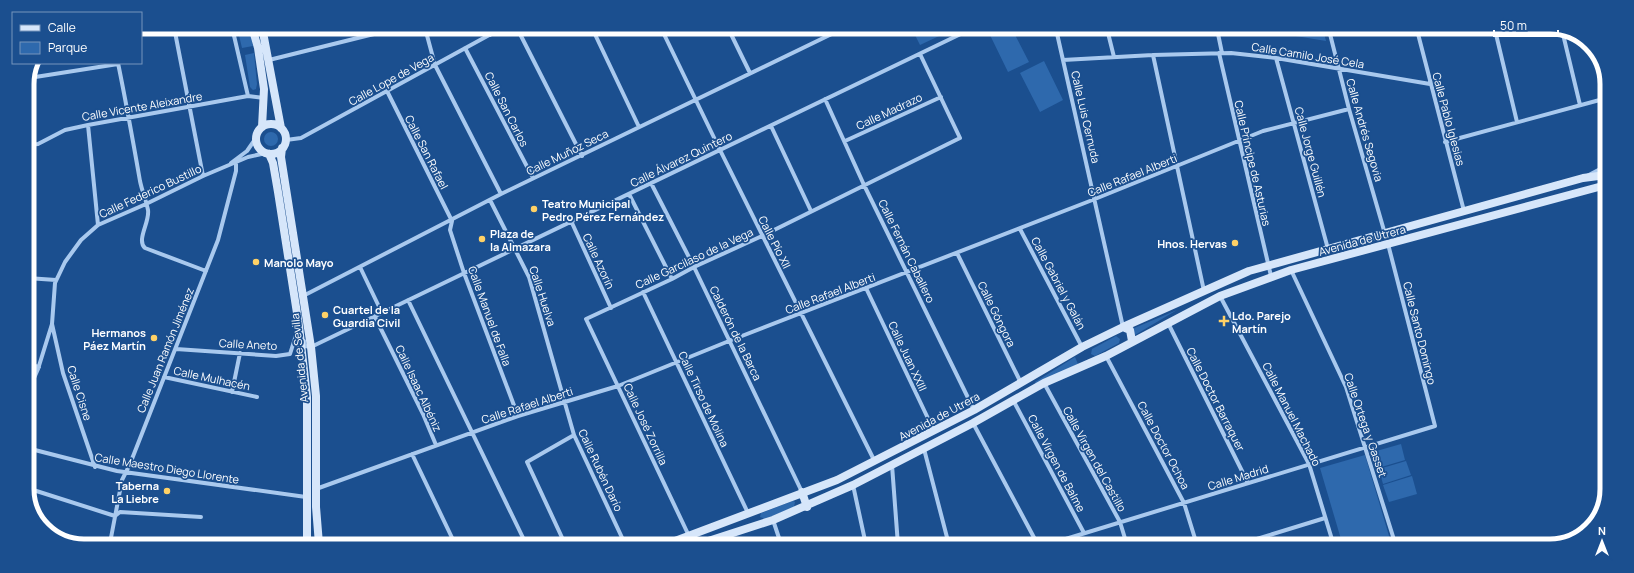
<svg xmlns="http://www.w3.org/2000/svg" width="1634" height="573" viewBox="0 0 1634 573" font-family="Manrope,sans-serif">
<rect width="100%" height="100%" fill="#1b4f8f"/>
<path fill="#2e69ad" d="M 237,27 L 249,27 L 253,46 L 242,48 Z
M 912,29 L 954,29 L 920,45 Z
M 1002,29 L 1012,29 L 1029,62 L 1008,72 L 990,35 Z
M 1253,29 L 1323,29 L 1326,41 Z
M 254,53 L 257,84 L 256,89 L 253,90 L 250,87 L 245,55 Z
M 1044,61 L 1063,100 L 1040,112 L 1020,73 Z
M264 139a7 7 0 1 1 14 0a7 7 0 1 1-14 0Z
M 1177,310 L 1135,335 L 1132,329 Z
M 1116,336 L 1120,339 L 1119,343 L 1095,356 L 1091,354 L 1092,349 Z
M 1075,357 L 1078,364 L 1036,384 L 1035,382 Z
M 1401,444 L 1405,460 L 1378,468 L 1373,452 Z
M 1365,455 L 1392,546 L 1343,546 L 1320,468 Z
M 1406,461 L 1411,475 L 1383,484 L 1379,469 Z
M 1412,476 L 1417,494 L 1389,502 L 1383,485 Z
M 793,501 L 795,502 L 794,507 L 765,519 L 760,517 L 761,513 Z"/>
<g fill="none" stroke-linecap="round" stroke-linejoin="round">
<path stroke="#a9c9ee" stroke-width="4" d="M 174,27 L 203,176
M 232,27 L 248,96
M 363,28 L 365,35
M 425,28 L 435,65 L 501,194
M 488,28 L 490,35
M 517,28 L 582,156
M 592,28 L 639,127
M 661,28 L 720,150 L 875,462
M 728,28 L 750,73
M 1056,29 L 1123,327
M 1107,29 L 1114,57
M 1217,29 L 1222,53
M 1329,30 L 1349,109 L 1385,234
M 1417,30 L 1464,211
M 1495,30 L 1517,122
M 1562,30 L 1580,105
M 465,48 L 533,178
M 1219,53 L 1271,276
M 1153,55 L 1204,291
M 1276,58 L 1328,249
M 269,60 L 398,28
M 1063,60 L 1153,55 L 1231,53 L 1276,58 L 1430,84
M 118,63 C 126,102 133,141 140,181 C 142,191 146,200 148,210 C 150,222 136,240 145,248 L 206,271
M 29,78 L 118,64
M 387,91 L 452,221 L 450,230 L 464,273 L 518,416
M 825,99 L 864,185 L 974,410
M 88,125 L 98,225
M 771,126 L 811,211
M 286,140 L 301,138 L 502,28
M 845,141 L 941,97
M 1445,142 L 1607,98
M 27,145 L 38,144 L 65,130 L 88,125 L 248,96 L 264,98
M 231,163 L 247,151 L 256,138
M 1587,176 L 1606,166
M 651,183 L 694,267 L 802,492
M 629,194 L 672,279
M 490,200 L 529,277 L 574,435 L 625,544
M 572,223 L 611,308
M 1020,229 L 1082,347
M 957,253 L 1021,383
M 360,267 L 382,313
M 1291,270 L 1346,387 L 1396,546
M 27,278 L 56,280
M 866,288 L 934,431
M 643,292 L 748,513
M 303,296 L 501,194 L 842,29
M 1220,296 L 1309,464 L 1334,546
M 408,300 L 526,544
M 375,317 L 423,414 L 436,445
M 1168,323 L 1248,483
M 52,324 L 63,373 L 95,467
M 304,341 L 305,346 L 311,347 L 971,29
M 176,349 L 276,356 L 290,354 L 297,332
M 1106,356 L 1184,503 L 1197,545
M 27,364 L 39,367
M 164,377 L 257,397
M 1044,383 L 1120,522 L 1127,545
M 232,392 L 240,353
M 27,394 L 38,369 L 52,324 L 55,283 L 65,262 L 81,240 L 98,225 L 146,204 L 203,176 L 248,157 L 266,153
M 1013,400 L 1084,533
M 973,423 L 1038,545
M 27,448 L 117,471 L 306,497
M 924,449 L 949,545
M 412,454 L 455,544
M 892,465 L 898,545
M 853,485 L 866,545
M 27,488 L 115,516 L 120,512 L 201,517
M 316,489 L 518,416 L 618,386 L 729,341 L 1095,199 L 1263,131 L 1349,109
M 773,520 L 781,544
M 689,536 L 586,319 L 672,279 L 694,267 L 762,236 L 960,138 L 920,54
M 718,538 L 720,544
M 110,543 L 122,480 L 130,464 L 218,240 L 236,171 L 236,162
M 565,544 L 527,462 L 574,435
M 1046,545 L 1435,426 L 1388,244
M 1237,545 L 1325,518"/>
<path stroke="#d6e6fa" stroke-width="8" d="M 252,27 L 258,48 L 264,89 L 262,127
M 262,27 L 281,128
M256 139a15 15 0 1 1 30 0a15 15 0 1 1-30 0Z
M 282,148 L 281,157 L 311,347 L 316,396 L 316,507 L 319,544
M 269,154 L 273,163 L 278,192 L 299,326 L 307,397 L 307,544
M 1123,327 L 1130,330 L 1132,341
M 802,492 L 807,507
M 667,544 L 837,480 L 974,410 L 1082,347 L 1123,327 L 1249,271 L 1583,178 L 1606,175
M 699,544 L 773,520 L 853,485 L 973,423 L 1044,383 L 1106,356 L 1220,296 L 1291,270 L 1606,185"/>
</g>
<g fill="#ffd166" stroke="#1b4f8f" stroke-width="1.5">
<circle cx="534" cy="209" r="4"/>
<circle cx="482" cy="239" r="4"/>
<circle cx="1235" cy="243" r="4"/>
<circle cx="256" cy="262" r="4"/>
<circle cx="325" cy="315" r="4"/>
<path d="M1222 315h4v4h4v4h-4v4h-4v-4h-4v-4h4z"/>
<circle cx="154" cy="338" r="4"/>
<circle cx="167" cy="491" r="4"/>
</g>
<g text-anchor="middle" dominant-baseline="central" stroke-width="3.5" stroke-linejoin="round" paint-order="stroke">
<g font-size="11" fill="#fff" stroke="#1b4f8f">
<text transform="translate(1308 55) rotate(9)">Calle Camilo José Cela</text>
<text transform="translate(391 79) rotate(-29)">Calle Lope de Vega</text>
<text transform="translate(142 106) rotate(-10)">Calle Vicente Aleixandre</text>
<text transform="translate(507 109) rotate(63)">Calle San Carlos</text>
<text transform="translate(889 111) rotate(-25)">Calle Madrazo</text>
<text transform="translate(1086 117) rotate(77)">Calle Luis Cernuda</text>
<text transform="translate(1449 119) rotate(75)">Calle Pablo Iglesias</text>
<text transform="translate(1365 130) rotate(74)">Calle Andrés Segovia</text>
<text transform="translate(427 152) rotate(63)">Calle San Rafael</text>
<text transform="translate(567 152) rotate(-26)">Calle Muñoz Seca</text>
<text transform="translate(1311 152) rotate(75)">Calle Jorge Guillén</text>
<text transform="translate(681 159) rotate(-26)">Calle Álvarez Quintero</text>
<text transform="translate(1253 163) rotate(77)">Calle Príncipe de Asturias</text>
<text transform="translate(1132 175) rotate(-22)">Calle Rafael Alberti</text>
<text transform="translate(150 191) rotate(-25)">Calle Federico Bustillo</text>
<text transform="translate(1362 240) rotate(-15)">Avenida de Utrera</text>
<text transform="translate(775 242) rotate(63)">Calle Pío XII</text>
<text transform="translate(907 251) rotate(64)">Calle Fernán Caballero</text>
<text transform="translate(694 258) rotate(-25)">Calle Garcilaso de la Vega</text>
<text transform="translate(599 261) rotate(65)">Calle Azorín</text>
<text transform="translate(1059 283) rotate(62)">Calle Gabriel y Galán</text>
<text transform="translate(830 293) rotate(-21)">Calle Rafael Alberti</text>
<text transform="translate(543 296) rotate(72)">Calle Huelva</text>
<text transform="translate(997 314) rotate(64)">Calle Góngora</text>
<text transform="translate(490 316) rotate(70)">Calle Manuel de Falla</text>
<text transform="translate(736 333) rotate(64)">Calderón de la Barca</text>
<text transform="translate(1420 333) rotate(76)">Calle Santo Domingo</text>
<text transform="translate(248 344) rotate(3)">Calle Aneto</text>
<text transform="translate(165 350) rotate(-68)">Calle Juan Ramón Jiménez</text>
<text transform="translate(908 356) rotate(65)">Calle Juan XXIII</text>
<text transform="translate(299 358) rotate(-96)">Avenida de Sevilla</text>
<text transform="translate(212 378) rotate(12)">Calle Mulhacén</text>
<text transform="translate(419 388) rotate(65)">Calle Isaac Albéniz</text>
<text transform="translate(80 393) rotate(72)">Calle Cisne</text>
<text transform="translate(704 399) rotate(65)">Calle Tirso de Molina</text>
<text transform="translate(1216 399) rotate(63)">Calle Doctor Barraquer</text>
<text transform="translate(527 405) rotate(-18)">Calle Rafael Alberti</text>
<text transform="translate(1292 414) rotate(63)">Calle Manuel Machado</text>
<text transform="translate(939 416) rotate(-28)">Avenida de Utrera</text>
<text transform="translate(646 424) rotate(65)">Calle José Zorrilla</text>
<text transform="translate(1366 425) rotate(71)">Calle Ortega y Gasset</text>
<text transform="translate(1164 445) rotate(62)">Calle Doctor Ochoa</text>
<text transform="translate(1095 459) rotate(61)">Calle Virgen del Castillo</text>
<text transform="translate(1057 463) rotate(62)">Calle Virgen de Balme</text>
<text transform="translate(167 468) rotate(9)">Calle Maestro Diego Llorente</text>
<text transform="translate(601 470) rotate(65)">Calle Rubén Darío</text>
<text transform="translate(1238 477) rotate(-17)">Calle Madrid</text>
</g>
<g font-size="11" font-weight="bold" fill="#fff" stroke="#1b4f8f" text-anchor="start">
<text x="542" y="203">Teatro Municipal<tspan x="542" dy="13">Pedro Pérez Fernández</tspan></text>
<text x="490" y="233">Plaza de<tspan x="490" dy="13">la Almazara</tspan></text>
<text x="1227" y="243" text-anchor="end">Hnos. Hervas</text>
<text x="264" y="262">Manolo Mayo</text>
<text x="333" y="309">Cuartel de la<tspan x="333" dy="13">Guardia Civil</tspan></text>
<text x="1232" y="315">Ldo. Parejo<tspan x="1232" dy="13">Martín</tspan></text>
<text x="146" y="332" text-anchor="end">Hermanos<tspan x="146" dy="13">Páez Martín</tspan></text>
<text x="159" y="485" text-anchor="end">Taberna<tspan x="159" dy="13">La Liebre</tspan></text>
</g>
</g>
<path d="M0 0H1634V573H0ZM84 34H1550A50 50 0 0 1 1600 84V489A50 50 0 0 1 1550 539H84A50 50 0 0 1 34 489V84A50 50 0 0 1 84 34Z" fill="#1b4f8f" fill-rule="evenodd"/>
<path fill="none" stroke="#fff" stroke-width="5" d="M84 34H1550A50 50 0 0 1 1600 84V489A50 50 0 0 1 1550 539H84A50 50 0 0 1 34 489V84A50 50 0 0 1 84 34Z"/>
<rect x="12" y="12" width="130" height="52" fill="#1b4f8f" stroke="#7695bc"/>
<rect x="20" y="25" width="20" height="6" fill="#d6e6fa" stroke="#7695bc"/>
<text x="48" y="32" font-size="12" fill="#ffffff">Calle</text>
<rect x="20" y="42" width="20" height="12" fill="#2e69ad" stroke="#7695bc"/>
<text x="48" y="52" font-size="12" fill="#ffffff">Parque</text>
<g transform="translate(1602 541)" stroke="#1b4f8f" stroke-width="3" paint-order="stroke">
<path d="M0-3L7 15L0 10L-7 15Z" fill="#ffffff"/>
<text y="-6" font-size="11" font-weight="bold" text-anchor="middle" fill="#ffffff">N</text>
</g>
<path d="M1494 30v6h64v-6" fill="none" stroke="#ffffff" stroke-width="2"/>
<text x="1500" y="30" font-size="12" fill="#ffffff" stroke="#1b4f8f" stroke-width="3" paint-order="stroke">50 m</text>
</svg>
